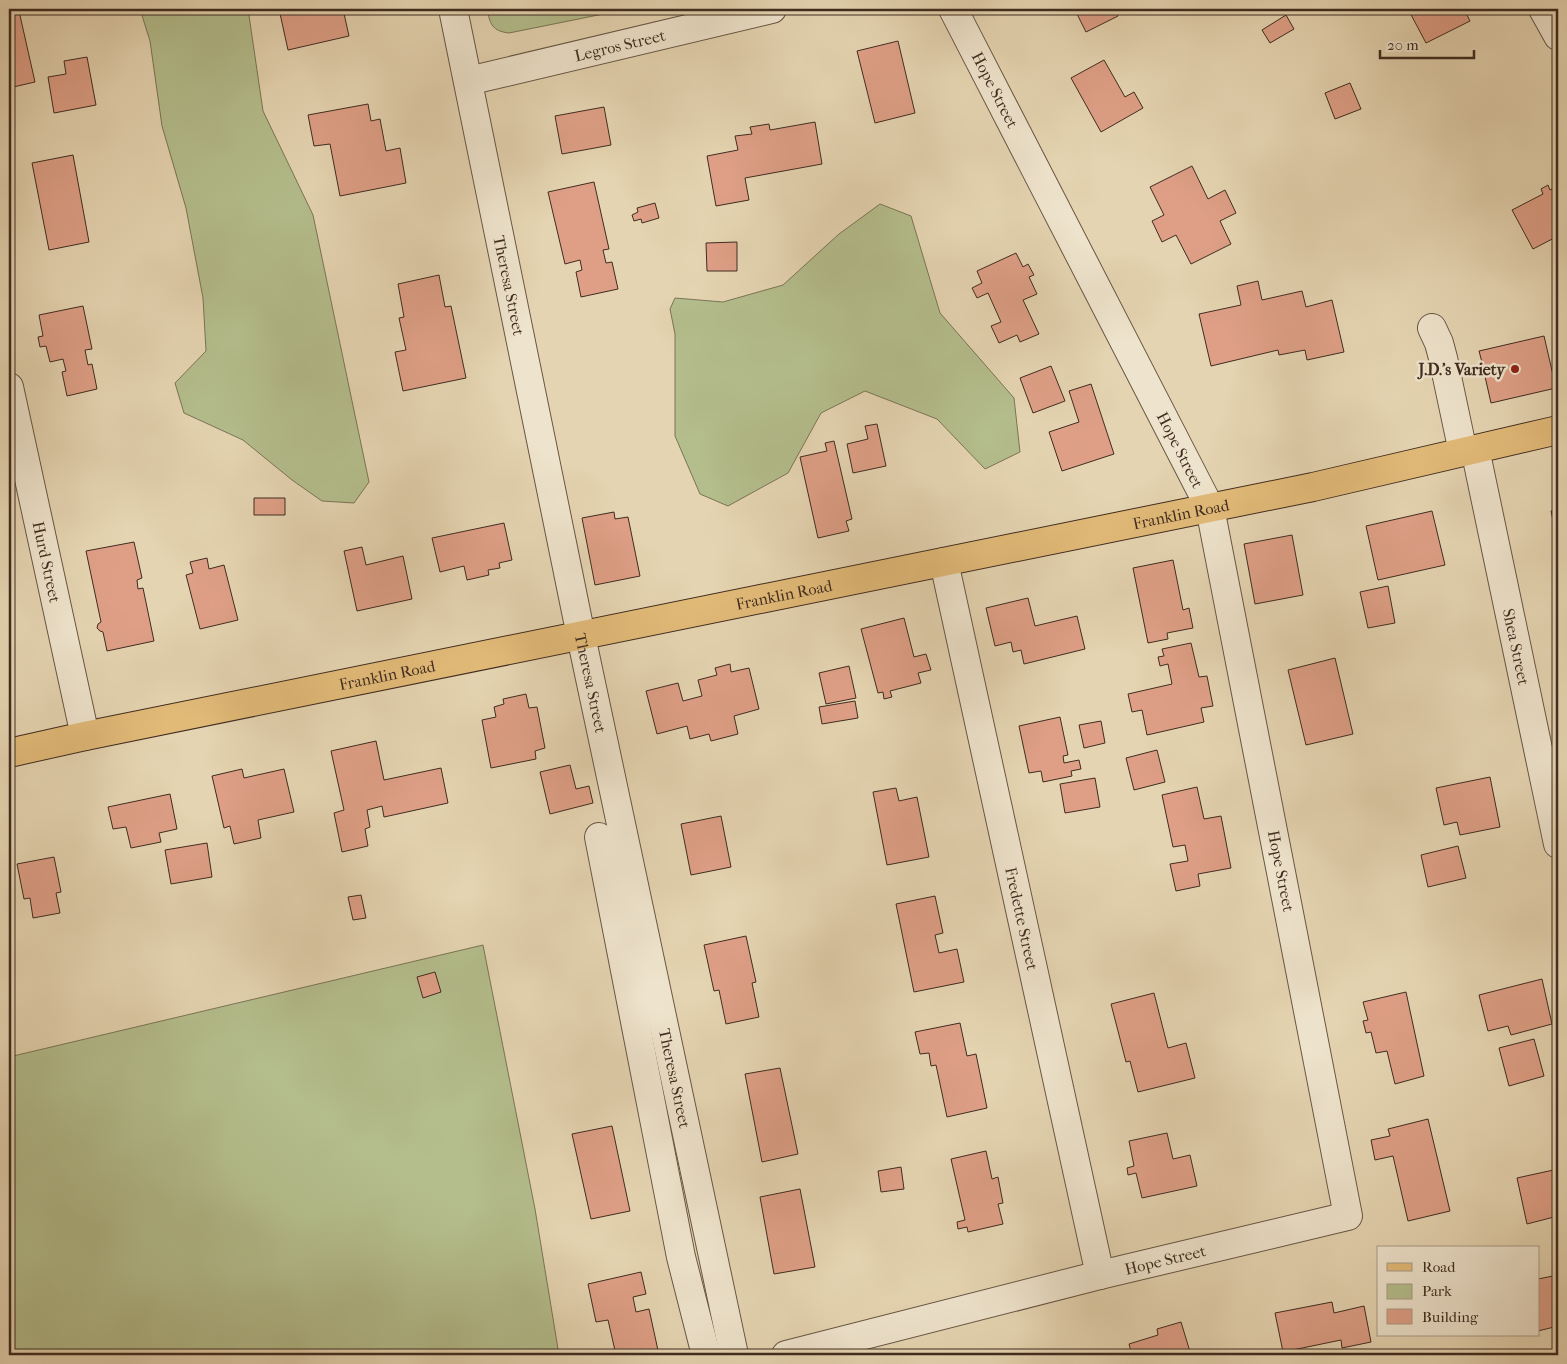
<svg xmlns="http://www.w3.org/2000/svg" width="1567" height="1364" viewBox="0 0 1567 1364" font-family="'IM FELL French Canon',serif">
<rect width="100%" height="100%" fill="#e5d4b1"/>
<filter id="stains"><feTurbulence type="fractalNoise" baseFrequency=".004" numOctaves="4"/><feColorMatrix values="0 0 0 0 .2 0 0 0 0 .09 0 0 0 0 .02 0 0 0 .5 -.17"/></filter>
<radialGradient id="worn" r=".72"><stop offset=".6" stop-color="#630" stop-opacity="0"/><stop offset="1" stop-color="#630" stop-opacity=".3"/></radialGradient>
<path fill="#b4bd8c" stroke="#7a7456" d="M 140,9 L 248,9 L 263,111 L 313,215 L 369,482 L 354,503 L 322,501 L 292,480 L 243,440 L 184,413 L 175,383 L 206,351 L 203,298 L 186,208 L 162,126 L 150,41 Z
M 487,9 L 628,9 L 509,33 C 492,31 490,24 487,9 Z
M 880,204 L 911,216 L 940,313 L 1014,398 L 1020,452 L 985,469 L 937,419 L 865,391 L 821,413 L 788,473 L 728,506 L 700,494 L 675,436 L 675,334 L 670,309 L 675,298 L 723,302 L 783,285 L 839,234 Z
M 483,945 L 535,1209 L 559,1355 L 9,1355 L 9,1057 Z"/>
<path fill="#de9f86" stroke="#3f2c20" d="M 279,9 L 343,9 L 349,36 L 288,50 Z
M 1084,9 L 1114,9 L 1118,16 L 1086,32 L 1076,12 Z
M 1408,9 L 1464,9 L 1470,21 L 1426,43 Z
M 19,11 L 35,82 L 9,88 L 9,14 Z
M 1286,15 L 1294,29 L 1270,43 L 1262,30 Z
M 898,41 L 915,113 L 875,123 L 857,51 Z
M 87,57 L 96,105 L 54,113 L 48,77 L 66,74 L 64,61 Z
M 1104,60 L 1125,97 L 1134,92 L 1143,108 L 1101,132 L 1071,78 Z
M 1350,83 L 1361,109 L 1335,119 L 1325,93 Z
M 368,104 L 371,121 L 380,119 L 386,151 L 400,148 L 406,183 L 340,196 L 330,144 L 314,146 L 308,115 Z
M 604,107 L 611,145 L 562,154 L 555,116 Z
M 815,122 L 822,164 L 745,178 L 749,200 L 716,206 L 707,156 L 738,150 L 735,136 L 752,134 L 750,127 L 769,124 L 770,130 Z
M 73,155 L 89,242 L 49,250 L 32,163 Z
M 1192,166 L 1208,199 L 1225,190 L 1236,213 L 1220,221 L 1231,244 L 1191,264 L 1176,235 L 1162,242 L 1152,221 L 1164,215 L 1150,187 Z
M 594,182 L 609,249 L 603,250 L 606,263 L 612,262 L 618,289 L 581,297 L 576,272 L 582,270 L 580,260 L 565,264 L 548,192 Z
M 1548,185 L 1550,190 L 1558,186 L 1558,236 L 1533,249 L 1512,210 L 1543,194 L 1541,189 Z
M 655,203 L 659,218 L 642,223 L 641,219 L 634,221 L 632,215 L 638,212 L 637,208 Z
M 737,242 L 737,271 L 707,271 L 706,243 Z
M 1016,253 L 1023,267 L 1028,264 L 1034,275 L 1029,277 L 1037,294 L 1023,300 L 1039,334 L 1020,342 L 1017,335 L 999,343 L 991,326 L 1001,322 L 988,293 L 977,298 L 972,288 L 982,283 L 977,271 Z
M 439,275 L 445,307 L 451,306 L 466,378 L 403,391 L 395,352 L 406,350 L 399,318 L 404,317 L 398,284 Z
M 1258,281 L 1262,300 L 1302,291 L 1306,307 L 1332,300 L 1344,352 L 1307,360 L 1305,350 L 1279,355 L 1278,350 L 1211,366 L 1199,314 L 1241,305 L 1237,286 Z
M 83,306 L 92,349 L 85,350 L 88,365 L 92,364 L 97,389 L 67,396 L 62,372 L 66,371 L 63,359 L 50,362 L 46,346 L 40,347 L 38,337 L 43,336 L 39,315 Z
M 1544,336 L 1556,388 L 1491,403 L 1484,372 L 1479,373 L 1477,367 L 1483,366 L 1479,351 Z
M 1051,366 L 1065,401 L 1033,413 L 1020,378 Z
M 1091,384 L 1114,454 L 1062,471 L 1049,432 L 1079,422 L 1069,391 Z
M 877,424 L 886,466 L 853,473 L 847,444 L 868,439 L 865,426 Z
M 834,441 L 852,519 L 846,521 L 849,531 L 818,538 L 800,457 L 827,451 L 825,443 Z
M 254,498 L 285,498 L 285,515 L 254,515 Z
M 1558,509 L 1558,544 L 1551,511 Z
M 1432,511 L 1445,565 L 1378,580 L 1366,526 Z
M 614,512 L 615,519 L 628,517 L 640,576 L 595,585 L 582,518 Z
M 504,523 L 512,560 L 499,563 L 500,568 L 488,570 L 489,575 L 467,580 L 464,566 L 440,572 L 432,538 Z
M 1292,535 L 1303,595 L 1255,604 L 1244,544 Z
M 134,542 L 142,578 L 137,580 L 138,589 L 143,588 L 154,641 L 107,651 L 103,632 L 100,631 L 97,628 L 98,624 L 101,622 L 86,551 Z
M 362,547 L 366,565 L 403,556 L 412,599 L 357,611 L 344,551 Z
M 207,558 L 209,569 L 224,565 L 238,620 L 200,629 L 186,575 L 193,573 L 190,562 Z
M 1173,560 L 1183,610 L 1189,608 L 1193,628 L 1167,633 L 1168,639 L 1148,643 L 1133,568 Z
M 1388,586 L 1395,623 L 1368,628 L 1360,592 Z
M 1028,598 L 1035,626 L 1077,616 L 1085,649 L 1024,664 L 1021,650 L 1013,652 L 1011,642 L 995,646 L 986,608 Z
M 904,618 L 914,657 L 926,654 L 931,670 L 918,673 L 921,683 L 890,691 L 892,697 L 884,699 L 883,692 L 878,693 L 861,629 Z
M 1191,643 L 1199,677 L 1207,676 L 1213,706 L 1201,708 L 1204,722 L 1147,735 L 1142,710 L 1132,712 L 1128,694 L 1172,684 L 1168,664 L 1160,666 L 1158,657 L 1164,656 L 1162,649 Z
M 1335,658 L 1353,734 L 1306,745 L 1288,670 Z
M 730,664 L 731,672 L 749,668 L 759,709 L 734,716 L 738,734 L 711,741 L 709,734 L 690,739 L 687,726 L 657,734 L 646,691 L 678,683 L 683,701 L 702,696 L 698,680 L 717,675 L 715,668 Z
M 849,666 L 856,698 L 826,704 L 819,673 Z
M 526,694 L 529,708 L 537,707 L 545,748 L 535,751 L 536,759 L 491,768 L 482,720 L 496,717 L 494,707 L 504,704 L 503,699 Z
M 855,701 L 858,718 L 822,724 L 819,707 Z
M 1060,717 L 1068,755 L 1063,756 L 1064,763 L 1079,760 L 1081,769 L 1071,771 L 1072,776 L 1043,782 L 1041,771 L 1029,773 L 1019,726 Z
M 1101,721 L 1105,743 L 1084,748 L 1079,725 Z
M 376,741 L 384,780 L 441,768 L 448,803 L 384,817 L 382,806 L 367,810 L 370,827 L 365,829 L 368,846 L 342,852 L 334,813 L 344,810 L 331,751 Z
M 1157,750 L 1165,782 L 1134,790 L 1126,758 Z
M 570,765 L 576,789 L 589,786 L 593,803 L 550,814 L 540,772 Z
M 242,769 L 244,778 L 284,769 L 294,812 L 258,820 L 261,838 L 234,844 L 230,826 L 224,828 L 212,776 Z
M 1490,777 L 1500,827 L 1460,835 L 1457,822 L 1444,825 L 1436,788 Z
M 1095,778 L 1100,807 L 1065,813 L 1060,784 Z
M 1197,787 L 1204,819 L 1221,816 L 1231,868 L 1198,874 L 1200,886 L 1176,891 L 1170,864 L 1188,861 L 1185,845 L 1173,847 L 1162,795 Z
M 896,788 L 899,801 L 917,797 L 929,857 L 887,865 L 873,792 Z
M 170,794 L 177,829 L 159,833 L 161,842 L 131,848 L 126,827 L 113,829 L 108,807 Z
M 721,816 L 731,867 L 691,875 L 681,824 Z
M 207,843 L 212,877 L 171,884 L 165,850 Z
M 1458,846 L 1466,878 L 1428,887 L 1421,855 Z
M 54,857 L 61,892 L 56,893 L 60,913 L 33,918 L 30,898 L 24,899 L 17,864 Z
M 361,895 L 366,918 L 353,920 L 348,897 Z
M 935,896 L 943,933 L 935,935 L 939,953 L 957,949 L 964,982 L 914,992 L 896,904 Z
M 746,936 L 756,982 L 752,983 L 759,1017 L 726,1024 L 719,990 L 714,991 L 704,945 Z
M 435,972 L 441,992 L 423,998 L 417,977 Z
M 1542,979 L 1552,1024 L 1511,1035 L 1508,1026 L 1488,1031 L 1479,995 Z
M 1406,992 L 1424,1076 L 1395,1084 L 1387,1051 L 1376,1053 L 1371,1032 L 1366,1033 L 1363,1021 L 1368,1020 L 1363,1002 Z
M 1154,993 L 1168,1048 L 1186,1043 L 1195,1078 L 1138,1092 L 1130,1061 L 1126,1062 L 1111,1004 Z
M 960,1023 L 967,1056 L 976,1054 L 987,1108 L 947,1117 L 936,1065 L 931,1066 L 929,1053 L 920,1054 L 915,1032 Z
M 1534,1039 L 1544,1076 L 1509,1086 L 1499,1048 Z
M 780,1068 L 798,1154 L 762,1162 L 745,1074 Z
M 1428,1119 L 1450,1211 L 1408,1221 L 1393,1156 L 1375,1160 L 1371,1140 L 1390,1136 L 1388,1129 Z
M 612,1126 L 630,1211 L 591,1219 L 572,1134 Z
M 1167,1133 L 1173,1159 L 1190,1155 L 1197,1186 L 1142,1198 L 1136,1173 L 1128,1175 L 1127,1168 L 1134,1166 L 1129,1141 Z
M 986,1151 L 992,1179 L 998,1177 L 1003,1203 L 998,1204 L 1003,1224 L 968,1232 L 967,1227 L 958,1229 L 957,1222 L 965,1220 L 951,1159 Z
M 901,1167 L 904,1189 L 881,1192 L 878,1171 Z
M 1558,1169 L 1558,1216 L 1527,1224 L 1517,1178 Z
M 800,1189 L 815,1267 L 774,1274 L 760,1197 Z
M 641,1272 L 646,1294 L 633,1297 L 636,1312 L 649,1309 L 659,1355 L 616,1355 L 608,1320 L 596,1322 L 588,1284 Z
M 1558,1275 L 1558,1326 L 1538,1331 L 1538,1279 Z
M 1332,1302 L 1334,1313 L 1364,1306 L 1371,1342 L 1342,1348 L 1341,1340 L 1283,1352 L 1275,1313 Z
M 1181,1322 L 1191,1355 L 1132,1355 L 1129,1344 L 1158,1335 L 1157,1329 Z"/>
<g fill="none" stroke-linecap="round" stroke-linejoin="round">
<g stroke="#685644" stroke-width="30">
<g id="minor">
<path id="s1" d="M 453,9 L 581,636 L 734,1355"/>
<path d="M 1543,9 L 1558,36"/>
<path id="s2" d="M 468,81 L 772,9"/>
<path d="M 1432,328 L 1439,343 L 1443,358 L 1463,452"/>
<path id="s3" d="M 9,387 L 85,736"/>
<path id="s4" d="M 1475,449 L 1558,844"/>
<path id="s5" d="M 944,562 L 1100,1275"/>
<path d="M 599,837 L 681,1257 L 706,1355"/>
<path id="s6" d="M 786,1355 L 1100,1275 L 1348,1216 L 1210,508 L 953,9"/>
</g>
</g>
<g stroke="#3f2c20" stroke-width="30">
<g id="major">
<path id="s7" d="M 9,753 L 85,736 L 1313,487 L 1558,430"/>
</g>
</g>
<use href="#minor" stroke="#eee3cc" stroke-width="28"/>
<use href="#major" stroke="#e2ba78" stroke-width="28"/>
</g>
<circle fill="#8f2418" stroke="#eee3cc" stroke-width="2" cx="1515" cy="369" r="5"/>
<g text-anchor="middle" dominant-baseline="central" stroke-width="5" stroke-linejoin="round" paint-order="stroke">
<g font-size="16" fill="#3f2c20" stroke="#eee3cc">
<text stroke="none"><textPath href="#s2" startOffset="156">Legros Street</textPath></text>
<text transform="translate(995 90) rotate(63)">Hope Street</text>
<text stroke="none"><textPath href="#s1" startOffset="282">Theresa Street</textPath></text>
<text transform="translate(1180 450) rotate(63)">Hope Street</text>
<text stroke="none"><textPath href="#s7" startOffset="1196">Franklin Road</textPath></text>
<text stroke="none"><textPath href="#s3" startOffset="179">Hurd Street</textPath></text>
<text stroke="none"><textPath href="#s7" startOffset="791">Franklin Road</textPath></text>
<text stroke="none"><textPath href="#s4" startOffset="202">Shea Street</textPath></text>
<text stroke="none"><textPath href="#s7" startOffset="386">Franklin Road</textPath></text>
<text stroke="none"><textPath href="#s1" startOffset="688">Theresa Street</textPath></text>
<text transform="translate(1281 871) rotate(79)">Hope Street</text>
<text stroke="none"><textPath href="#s5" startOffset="365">Fredette Street</textPath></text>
<text stroke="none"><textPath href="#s1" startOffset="1092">Theresa Street</textPath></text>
<text stroke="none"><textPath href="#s6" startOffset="391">Hope Street</textPath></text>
</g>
<g font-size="16" font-weight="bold" fill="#3f2c20" stroke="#eee3cc" text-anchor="end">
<text x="1505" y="369">J.D.'s Variety</text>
</g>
</g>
<rect width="1567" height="1364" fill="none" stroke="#e5d4b1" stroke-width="30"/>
<rect x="10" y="10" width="1547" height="1344" fill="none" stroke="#3f2c20" stroke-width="2.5"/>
<rect x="15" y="15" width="1537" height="1334" fill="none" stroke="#3f2c20"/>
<rect x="1377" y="1246" width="162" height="90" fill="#eee3cc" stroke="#a89a87"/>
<rect x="1387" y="1263" width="25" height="8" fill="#e2ba78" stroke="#a89a87"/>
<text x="1422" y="1272" font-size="15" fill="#3f2c20">Road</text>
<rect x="1387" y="1284" width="25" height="15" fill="#b4bd8c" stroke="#a89a87"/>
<text x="1422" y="1296" font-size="15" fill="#3f2c20">Park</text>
<rect x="1387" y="1309" width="25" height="15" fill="#de9f86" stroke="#a89a87"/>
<text x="1422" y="1322" font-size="15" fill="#3f2c20">Building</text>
<path d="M1380 50v8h94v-8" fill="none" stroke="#3f2c20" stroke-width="2.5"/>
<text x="1387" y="50" font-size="15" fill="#3f2c20" stroke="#eee3cc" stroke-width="4" paint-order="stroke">20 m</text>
<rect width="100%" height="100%" filter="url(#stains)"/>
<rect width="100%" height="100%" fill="url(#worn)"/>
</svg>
